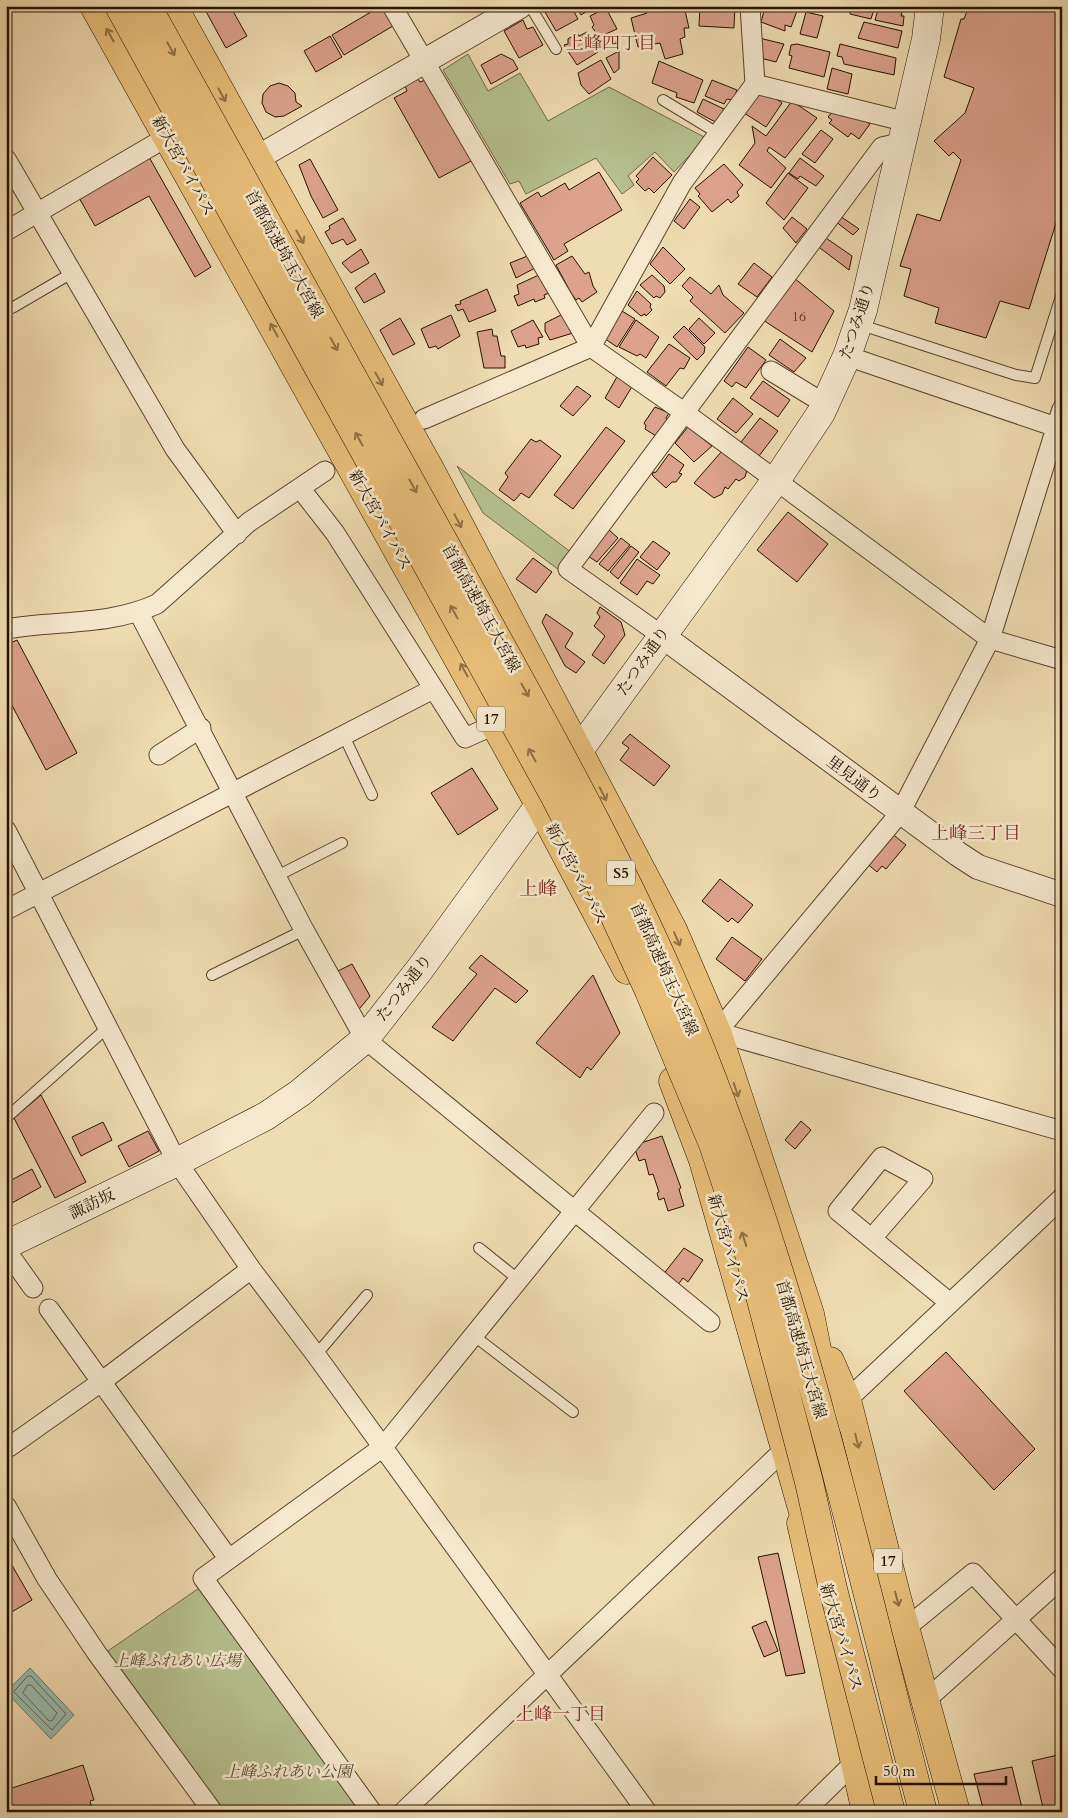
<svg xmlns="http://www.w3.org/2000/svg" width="1068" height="1818" viewBox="0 0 1068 1818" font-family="Cardo,'Noto Serif JP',serif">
<rect width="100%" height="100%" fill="#f0dcb2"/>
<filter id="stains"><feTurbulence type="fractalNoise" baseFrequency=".004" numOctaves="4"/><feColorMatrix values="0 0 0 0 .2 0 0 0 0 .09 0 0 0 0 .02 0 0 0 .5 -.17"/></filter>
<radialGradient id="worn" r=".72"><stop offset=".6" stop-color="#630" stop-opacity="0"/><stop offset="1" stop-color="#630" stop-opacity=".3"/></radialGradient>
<path fill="#b6c18f" stroke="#6e6948" d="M 468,54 L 488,91 L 520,73 L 548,121 L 609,87 L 706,138 L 674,172 L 655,152 L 628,176 L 634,185 L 622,194 L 596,158 L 526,194 L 519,181 L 510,184 L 443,70 Z
M 457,466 L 572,553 L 559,570 L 483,513 Z
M 202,1586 L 365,1812 L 221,1812 L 105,1653 Z"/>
<path fill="#9abcad" stroke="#6b7868" d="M 30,1668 L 74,1715 L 51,1739 L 6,1692 Z"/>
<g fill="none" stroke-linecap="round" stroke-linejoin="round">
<path stroke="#606656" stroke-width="1" d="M 28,1676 L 31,1676 L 66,1714 L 52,1730 L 14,1692 Z
M 28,1685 L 31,1685 L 57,1713 L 52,1721 L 49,1721 L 23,1693 Z"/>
</g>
<path fill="#dca28c" stroke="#251100" d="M 203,6 L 230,6 L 247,36 L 226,48 Z
M 381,6 L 393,26 L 344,55 L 332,35 Z
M 548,6 L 571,6 L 578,19 L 556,31 L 545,12 L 549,10 Z
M 576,6 L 596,6 L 581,15 Z
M 670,6 L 684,6 L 689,28 L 684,28 L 685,37 L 680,39 L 683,54 L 665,59 L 660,43 L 638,47 L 631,18 L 647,13 L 646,9 L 653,7 L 653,11 L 670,9 Z
M 700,6 L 735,6 L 734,28 L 699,26 Z
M 771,6 L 791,6 L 792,10 L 797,11 L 791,27 L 785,25 L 785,31 L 761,22 L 764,11 L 769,12 Z
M 852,6 L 875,6 L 871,19 L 850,14 Z
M 879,6 L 904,6 L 901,16 L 904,16 L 903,26 L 875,20 Z
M 969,6 L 1062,6 L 1062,204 L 1029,309 L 1000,301 L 986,338 L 935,323 L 939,308 L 904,296 L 911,269 L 900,266 L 917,214 L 940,221 L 961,160 L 953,152 L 949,156 L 934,141 L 965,113 L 974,88 L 944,77 L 961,19 L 964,19 Z
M 606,8 L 617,29 L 599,37 L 592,27 L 594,25 L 590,16 Z
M 806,12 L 823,16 L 817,38 L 800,34 Z
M 523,20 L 527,29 L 533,27 L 543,45 L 519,58 L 504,31 Z
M 864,22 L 902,31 L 898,48 L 858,38 Z
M 587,32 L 598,52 L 577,65 L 564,45 L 568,44 L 568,39 L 577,33 L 579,36 Z
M 330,36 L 342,57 L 316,72 L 304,51 Z
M 759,38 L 784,44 L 776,62 L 760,58 Z
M 797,44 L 830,52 L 824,77 L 789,68 L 792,56 L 789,55 L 791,45 Z
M 840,44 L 896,58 L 894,75 L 844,64 L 842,57 L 837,56 Z
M 619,51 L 619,69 L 614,73 L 606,58 Z
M 501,54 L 513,60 L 518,69 L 491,84 L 481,65 Z
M 601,60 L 611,79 L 589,94 L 581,85 L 578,73 Z
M 659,61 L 703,80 L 694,103 L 676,97 L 677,93 L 652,83 Z
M 832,68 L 852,74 L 848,94 L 827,89 Z
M 418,79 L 420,82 L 428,79 L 473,160 L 439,178 L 394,98 L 407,91 L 405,86 Z
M 712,80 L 737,90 L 733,100 L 727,99 L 724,104 L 705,96 Z
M 279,83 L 288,86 L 295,93 L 296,102 L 302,106 L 284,116 L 275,117 L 266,112 L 262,103 L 263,94 L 270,86 Z
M 768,93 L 782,103 L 766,127 L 744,113 L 757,95 Z
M 703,99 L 724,109 L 717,123 L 697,112 Z
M 792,101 L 817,118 L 785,158 L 769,147 L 767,151 L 786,168 L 771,188 L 739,165 L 755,143 L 752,126 L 766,136 Z
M 834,110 L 860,118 L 870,124 L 859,139 L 851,133 L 848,137 L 829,123 L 832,120 L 828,117 Z
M 821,130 L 833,139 L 815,163 L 802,154 Z
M 149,157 L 211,267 L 195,277 L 149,196 L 95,226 L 78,196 Z
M 653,157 L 672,175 L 654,193 L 649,188 L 645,191 L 636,182 L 639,179 L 636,176 Z
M 800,158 L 824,176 L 816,186 L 800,176 L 798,179 L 789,173 Z
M 310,159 L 338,210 L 323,218 L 311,196 L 299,165 Z
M 724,164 L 743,185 L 737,192 L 739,196 L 731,203 L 728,199 L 712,212 L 698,196 L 700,194 L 695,188 Z
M 599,172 L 622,210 L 564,244 L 568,251 L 554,260 L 520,203 L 538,192 L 541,197 L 565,183 L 569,190 Z
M 788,173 L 808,188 L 784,220 L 766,203 Z
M 690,199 L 700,207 L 684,229 L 674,221 Z
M 840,216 L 859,229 L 853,235 L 835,221 Z
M 792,217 L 807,229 L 796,243 L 783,228 Z
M 343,218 L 356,240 L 347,245 L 343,239 L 332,244 L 325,232 L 330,229 L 329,226 Z
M 823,236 L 852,256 L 849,270 L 816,245 Z
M 663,247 L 685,269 L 670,284 L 650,264 Z
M 361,249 L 369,263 L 351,273 L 342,263 Z
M 530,255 L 537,267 L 516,278 L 510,263 Z
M 572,256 L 585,274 L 589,272 L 593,286 L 597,292 L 582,302 L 579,298 L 576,300 L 571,293 L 556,265 Z
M 754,263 L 772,277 L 757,297 L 738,284 Z
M 375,273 L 385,292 L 364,303 L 355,288 Z
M 541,274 L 549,293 L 544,295 L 545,298 L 535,302 L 534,299 L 518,306 L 514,296 L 519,294 L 517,285 Z
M 652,275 L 664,286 L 665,292 L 660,298 L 656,296 L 654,298 L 640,285 Z
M 690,277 L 711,294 L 719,285 L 723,295 L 744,313 L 725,333 L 690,301 L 693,297 L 682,286 Z
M 793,277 L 834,311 L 812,352 L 763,320 Z
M 487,289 L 496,311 L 469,322 L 463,309 L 458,311 L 455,305 L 461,304 L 460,301 Z
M 637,291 L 651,304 L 650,307 L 652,310 L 646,316 L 645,314 L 641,316 L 628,305 Z
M 622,311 L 635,319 L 617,347 L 604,338 Z
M 563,314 L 573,333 L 550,340 L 545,331 L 545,323 Z
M 451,315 L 460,336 L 438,349 L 436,346 L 429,348 L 421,329 Z
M 400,318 L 415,344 L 393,355 L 380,330 Z
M 699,318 L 715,333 L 704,344 L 689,329 Z
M 533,320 L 543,337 L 538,338 L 539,344 L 526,348 L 525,345 L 518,347 L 511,331 Z
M 636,320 L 659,337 L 646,358 L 640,354 L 637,356 L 619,347 Z
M 684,326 L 705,347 L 704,353 L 697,360 L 673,337 Z
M 492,329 L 493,336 L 497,336 L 501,356 L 505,356 L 505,368 L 484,368 L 477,332 Z
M 780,339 L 806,358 L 794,372 L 769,355 Z
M 669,344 L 690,358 L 684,369 L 680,368 L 666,386 L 647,372 Z
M 748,347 L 766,360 L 746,388 L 736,382 L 732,387 L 724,381 Z
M 618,375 L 633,385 L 619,408 L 605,398 Z
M 763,381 L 790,400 L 778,417 L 750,398 Z
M 577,386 L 591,396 L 573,416 L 560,406 Z
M 733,398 L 753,414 L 736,433 L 717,419 Z
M 655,407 L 669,413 L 666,418 L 668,421 L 656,436 L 645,429 L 646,426 L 644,423 Z
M 760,418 L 778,431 L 759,456 L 741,442 Z
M 606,427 L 625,441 L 573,509 L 554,495 Z
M 688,427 L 712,446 L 694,462 L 675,443 Z
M 531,439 L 536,442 L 540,440 L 561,456 L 529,498 L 521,493 L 514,501 L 499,490 L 508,477 L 505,473 Z
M 722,451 L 747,470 L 745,477 L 739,481 L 736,479 L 728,489 L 725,487 L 722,494 L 714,498 L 694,483 Z
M 669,454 L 684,465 L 679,473 L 682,474 L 676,482 L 672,482 L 666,488 L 653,476 L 652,473 L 656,472 Z
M 788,512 L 828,544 L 797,582 L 757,550 Z
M 609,530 L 618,538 L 597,562 L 588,556 Z
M 621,538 L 630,545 L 608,571 L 599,564 Z
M 653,541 L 670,553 L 657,570 L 640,557 Z
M 631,546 L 639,552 L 618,579 L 610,572 Z
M 533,558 L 552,572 L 536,593 L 516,579 Z
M 637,559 L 660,575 L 653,584 L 647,581 L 637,595 L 620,583 Z
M 600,607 L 621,622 L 625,635 L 604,664 L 592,655 L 605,636 L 594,626 L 600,617 L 597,613 Z
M 546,614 L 573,633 L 565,647 L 585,662 L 576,673 L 565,666 L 542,622 Z
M 17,640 L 77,753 L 46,770 L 6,694 L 6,645 Z
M 630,734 L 670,766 L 654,786 L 620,760 L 629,748 L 622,743 Z
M 472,768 L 498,809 L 458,835 L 431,793 Z
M 890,832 L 906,845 L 886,869 L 882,866 L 877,872 L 865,862 Z
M 720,879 L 753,905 L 738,923 L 732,918 L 728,922 L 702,901 Z
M 732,937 L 762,959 L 745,981 L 716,959 Z
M 481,955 L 528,991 L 516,1003 L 495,988 L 453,1041 L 432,1027 L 477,974 L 469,968 Z
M 352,964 L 370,996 L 355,1014 L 336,972 Z
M 593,975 L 620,1033 L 591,1070 L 587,1067 L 580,1078 L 536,1043 Z
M 41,1095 L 86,1182 L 55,1198 L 14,1118 Z
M 801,1121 L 811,1130 L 795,1149 L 785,1140 Z
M 103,1122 L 112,1140 L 81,1156 L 72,1137 Z
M 148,1131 L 159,1151 L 129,1167 L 118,1146 Z
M 662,1136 L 681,1188 L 679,1189 L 684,1206 L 668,1211 L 664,1198 L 659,1200 L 657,1193 L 659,1192 L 653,1174 L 649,1175 L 645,1159 L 639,1161 L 635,1149 L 640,1147 L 638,1144 Z
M 32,1169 L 41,1187 L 10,1204 L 6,1197 L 6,1183 Z
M 684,1248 L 703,1260 L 688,1282 L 683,1278 L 677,1286 L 662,1276 Z
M 946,1352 L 1035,1449 L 994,1490 L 904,1391 Z
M 778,1553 L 805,1673 L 786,1676 L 758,1557 Z
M 6,1555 L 32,1600 L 10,1613 L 6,1607 Z
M 766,1621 L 778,1651 L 764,1657 L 752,1627 Z
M 1062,1754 L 1062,1812 L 1044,1812 L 1032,1761 Z
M 83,1765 L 94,1800 L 90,1801 L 93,1812 L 6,1812 L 6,1790 Z
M 1012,1767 L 1023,1812 L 984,1812 L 974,1774 Z"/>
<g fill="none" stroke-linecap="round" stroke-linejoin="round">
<g stroke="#58442c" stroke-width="12">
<path id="service" d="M 530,6 L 556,49
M 663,100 L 719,134
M 12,308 L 72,273
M 858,324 L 1016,375 L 1035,378 L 1062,293
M 344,736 L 372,795
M 277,876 L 342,843
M 212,975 L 304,930
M 6,1118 L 108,1027
M 479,1248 L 519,1280
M 473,1335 L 573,1412
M 316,1355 L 367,1295"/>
</g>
<g stroke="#58442c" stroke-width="21">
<path id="minor" d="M 392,6 L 591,347 L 685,413 L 990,639 L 1062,660
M 755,84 L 907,122
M 6,159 L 175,449 L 237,534
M 6,231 L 167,137
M 847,356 L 1062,429
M 771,371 L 825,404
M 1062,409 L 990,639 L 900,813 L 717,1032 L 1062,1131
M 424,419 L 591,347 L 682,183 L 755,84 L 750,6
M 300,488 L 335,533 L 465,738 L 494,725
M 139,613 L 304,930 L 365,1039 L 710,1322
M 6,629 C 57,620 109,626 157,604 L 249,522 L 325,471
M 661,635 L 568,569 L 882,147 L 903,142
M 159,755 L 201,728
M 6,830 L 177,1162 L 251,1269 L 316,1355 L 647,1812
M 6,910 L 433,689
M 872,1238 L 923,1179 L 882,1157 L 838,1211 L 950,1303
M 6,1250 L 33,1288
M 49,1309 L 228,1558
M 833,1426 L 847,1400 L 1062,1198
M 6,1446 L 9,1447 L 101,1382 L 251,1269
M 6,1506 L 47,1579 L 96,1652 L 213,1812
M 906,1628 L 973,1573 L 1062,1669
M 925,1701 L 1062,1578
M 372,1812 L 203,1578 L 383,1447 L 654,1113
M 403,1812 L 785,1449
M 804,1812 L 855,1762"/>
</g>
<g stroke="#58442c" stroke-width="26">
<path id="tertiary" d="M 257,158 L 520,6
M 661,635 L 958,854 L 978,867 L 1062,895"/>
</g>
<g stroke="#251100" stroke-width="29">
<path id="secondary" d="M 6,1245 L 177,1162 L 266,1116 L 300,1093 L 365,1039 L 420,969 L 781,473 L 821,413 L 847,356 L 863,310 L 926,39 L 930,6"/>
</g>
<g stroke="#251100" stroke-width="29">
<path id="trunk" d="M 94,6 L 540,806 L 627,970
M 173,6 L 431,471 L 673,930 L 717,1032 L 810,1314 L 826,1394
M 673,1081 L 703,1160 L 811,1540
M 830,1361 L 847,1400 L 897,1598 L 956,1812
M 801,1523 L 866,1812"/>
</g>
<use href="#service" stroke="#f5e8cd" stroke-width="10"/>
<use href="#minor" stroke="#f5e8cd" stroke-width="19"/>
<use href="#tertiary" stroke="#f5e8cd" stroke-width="24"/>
<use href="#secondary" stroke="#f5e8cd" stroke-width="28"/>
<use href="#trunk" stroke="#e8be79" stroke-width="28"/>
<g stroke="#251100" stroke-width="29" stroke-linecap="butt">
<path id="motorway-bridge" d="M 119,6 L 554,795 L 603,891 L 649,991 L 713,1144 L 746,1243 L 809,1482 L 833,1589 L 891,1812
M 147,6 C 251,194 356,382 460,571 C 533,704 609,837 670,976 C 788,1243 850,1530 923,1812"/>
</g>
<use href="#motorway-bridge" stroke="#e8be79" stroke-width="28"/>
</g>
<defs><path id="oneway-shaft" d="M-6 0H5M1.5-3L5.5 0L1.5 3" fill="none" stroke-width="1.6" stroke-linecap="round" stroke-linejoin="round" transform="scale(1.25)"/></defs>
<g stroke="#907043">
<use href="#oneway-shaft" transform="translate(110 35) rotate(-119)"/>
<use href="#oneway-shaft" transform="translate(171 49) rotate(61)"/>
<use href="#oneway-shaft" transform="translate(222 95) rotate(61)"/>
<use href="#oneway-shaft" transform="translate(300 237) rotate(61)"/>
<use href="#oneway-shaft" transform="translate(274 330) rotate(-119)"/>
<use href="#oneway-shaft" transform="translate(334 344) rotate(61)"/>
<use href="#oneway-shaft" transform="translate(379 379) rotate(61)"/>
<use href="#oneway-shaft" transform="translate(359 439) rotate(-119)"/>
<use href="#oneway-shaft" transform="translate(413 486) rotate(61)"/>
<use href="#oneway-shaft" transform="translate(458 521) rotate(62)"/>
<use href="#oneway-shaft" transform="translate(454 612) rotate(-119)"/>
<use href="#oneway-shaft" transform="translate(464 670) rotate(-119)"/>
<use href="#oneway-shaft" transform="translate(525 690) rotate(61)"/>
<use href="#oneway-shaft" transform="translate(532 755) rotate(-119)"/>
<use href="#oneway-shaft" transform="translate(603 794) rotate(63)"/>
<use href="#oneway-shaft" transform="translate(677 939) rotate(67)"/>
<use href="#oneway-shaft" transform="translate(736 1090) rotate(72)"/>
<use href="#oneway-shaft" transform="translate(744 1239) rotate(-108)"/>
<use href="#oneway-shaft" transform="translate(857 1441) rotate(76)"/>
<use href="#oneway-shaft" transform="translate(897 1599) rotate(75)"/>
</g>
<g text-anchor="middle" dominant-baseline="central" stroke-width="5" stroke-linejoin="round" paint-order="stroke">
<g font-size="14" fill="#533523">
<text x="799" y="316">16</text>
</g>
<g fill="#f5e8cd" stroke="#63523e" stroke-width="1">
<rect x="477" y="706.5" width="28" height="25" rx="4"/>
<rect x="607" y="860.5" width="28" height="25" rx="4"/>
<rect x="874" y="1548.5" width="28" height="25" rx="4"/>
</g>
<g font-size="15" font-weight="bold" fill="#251100">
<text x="491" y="719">17</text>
<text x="621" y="873">S5</text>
<text x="888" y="1561">17</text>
</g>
<g font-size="16" fill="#251100" stroke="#f5e8cd">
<text transform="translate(183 166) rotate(61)">新大宮バイパス</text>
<text transform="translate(284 254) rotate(61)">首都高速埼玉大宮線</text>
<text transform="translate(857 321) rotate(-72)">たつみ通り</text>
<text transform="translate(380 520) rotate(61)">新大宮バイパス</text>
<text transform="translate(481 608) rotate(61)">首都高速埼玉大宮線</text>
<text transform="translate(643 661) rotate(-55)">たつみ通り</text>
<text transform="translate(854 779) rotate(37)">里見通り</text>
<text transform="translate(576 874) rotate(62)">新大宮バイパス</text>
<text transform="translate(664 969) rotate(66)">首都高速埼玉大宮線</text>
<text transform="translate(404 988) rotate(-52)">たつみ通り</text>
<text transform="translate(92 1204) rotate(-26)">諏訪坂</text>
<text transform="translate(728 1248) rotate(74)">新大宮バイパス</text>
<text transform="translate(801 1349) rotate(74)">首都高速埼玉大宮線</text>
<text transform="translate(841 1637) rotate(73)">新大宮バイパス</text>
</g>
<g font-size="16" font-style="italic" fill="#584f32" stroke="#f5e8cd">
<text x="177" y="1661">上峰ふれあい広場</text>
<text x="288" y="1772">上峰ふれあい公園</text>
</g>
<g font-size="18" fill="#7a1f14" stroke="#f5e8cd">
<text x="611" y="43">上峰四丁目</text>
<text x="976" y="833">上峰三丁目</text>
<text x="561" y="1714">上峰一丁目</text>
</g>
<g font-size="19" fill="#7a1f14" stroke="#f5e8cd">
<text x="538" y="889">上峰</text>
</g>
</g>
<rect width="1068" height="1818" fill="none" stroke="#f0dcb2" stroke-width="25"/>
<rect x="8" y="8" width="1053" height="1803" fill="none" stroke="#251100" stroke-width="2.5"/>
<rect x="12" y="12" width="1043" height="1793" fill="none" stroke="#251100"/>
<path d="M876 1776v8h130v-8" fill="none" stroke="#251100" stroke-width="2.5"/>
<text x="883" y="1776" font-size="15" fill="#251100" stroke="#f5e8cd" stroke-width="4" paint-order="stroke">50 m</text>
<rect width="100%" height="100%" filter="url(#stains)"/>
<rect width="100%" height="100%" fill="url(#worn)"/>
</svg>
